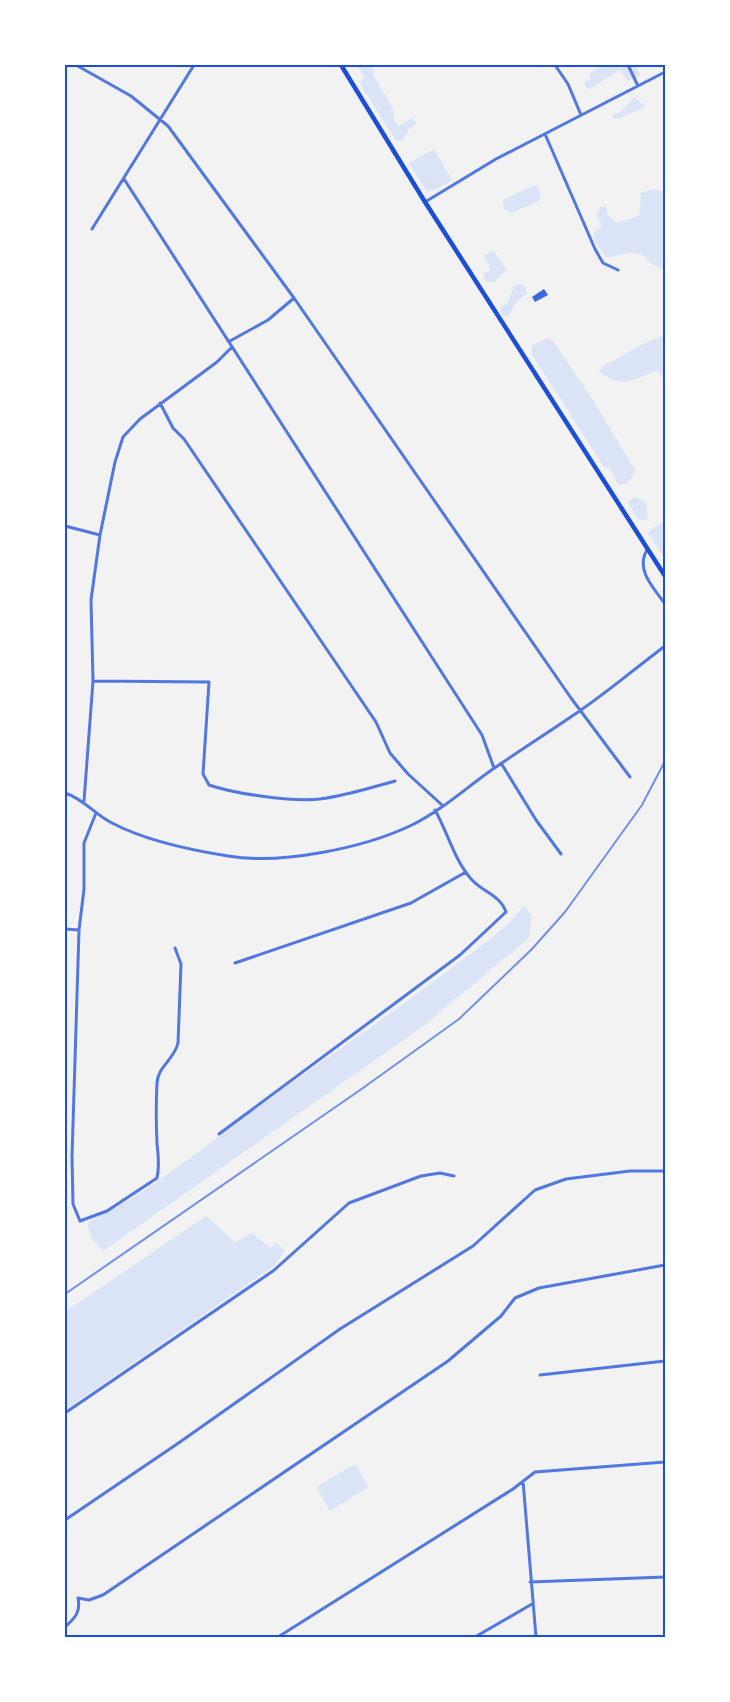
<svg xmlns="http://www.w3.org/2000/svg" width="730" height="1702" viewBox="0 0 730 1702" font-family="'Open Sans',sans-serif">
<rect width="100%" height="100%" fill="#f2f2f2"/>
<path fill="#dbe4f7" d="M 349,65 L 372,65 L 374,76 L 393,109 L 394,121 L 399,126 L 412,118 L 417,123 L 409,129 L 403,140 L 396,141 L 362,87 L 360,81 L 365,78 L 358,67 L 352,68 Z
M 602,65 L 636,65 L 640,75 L 627,81 L 620,70 L 590,89 L 586,88 L 585,82 L 590,79 L 590,74 Z
M 635,97 L 646,107 L 617,119 L 613,119 L 613,115 L 620,112 Z
M 434,149 L 452,180 L 437,189 L 426,191 L 409,163 Z
M 534,185 L 538,187 L 541,197 L 539,201 L 511,213 L 504,209 L 503,200 Z
M 653,189 L 665,192 L 665,274 L 663,269 L 652,264 L 641,254 L 628,253 L 607,258 L 596,243 L 593,233 L 602,226 L 596,215 L 600,207 L 606,206 L 608,215 L 616,223 L 639,216 L 641,193 Z
M 494,251 L 507,270 L 494,282 L 486,282 L 483,276 L 485,273 L 491,270 L 484,255 Z
M 521,284 L 525,286 L 527,294 L 517,301 L 509,316 L 504,317 L 500,312 L 501,307 L 508,302 L 514,286 Z
M 665,335 L 665,383 L 658,370 C 634,379 621,390 599,371 L 603,366 L 643,344 Z
M 547,338 L 553,341 L 593,400 L 635,470 L 633,476 L 626,484 L 618,485 L 610,469 L 604,467 L 531,353 L 533,345 Z
M 635,497 L 645,501 L 648,517 L 644,520 L 639,520 L 627,502 Z
M 665,521 L 665,558 L 664,558 L 648,532 Z
M 523,906 L 532,915 L 529,938 L 422,1027 L 103,1251 L 92,1239 L 87,1223 C 163,1185 226,1128 295,1080 C 350,1042 405,1004 458,963 C 481,946 506,930 523,906 Z
M 206,1216 L 235,1242 L 252,1233 L 271,1248 L 277,1243 L 285,1251 L 274,1266 L 65,1410 L 65,1312 Z
M 355,1464 L 369,1487 L 330,1511 L 316,1487 Z"/>
<path fill="#3d67dc" d="M 544,289 L 548,295 L 535,302 L 532,297 Z"/>
<g fill="none" stroke-linecap="round" stroke-linejoin="round">
<path stroke="#5277de" stroke-width="3" d="M 76,65 L 131,96 L 168,126 L 294,298 L 571,698 L 630,777
M 555,65 L 568,84 L 581,115
M 628,65 L 638,86
M 545,134 L 595,249 L 603,263 L 618,270
M 124,179 L 482,735 L 494,768
M 425,202 L 496,159 L 665,72
M 92,229 L 194,65
M 230,341 L 268,320 L 294,298
M 160,403 L 173,428 L 184,439 L 376,722 L 390,753 L 408,774 L 442,805
M 65,526 L 100,535
M 647,550 C 635,570 654,588 665,604
M 93,681 L 209,682 L 203,774 L 209,785 C 235,794 293,802 320,799 C 345,796 370,788 395,781
M 501,763 L 536,820 L 561,854
M 65,793 C 84,799 94,814 112,823 C 146,841 190,850 228,856 C 281,865 364,848 412,825 C 441,811 467,787 493,769 C 522,749 552,730 581,710 C 610,690 637,667 665,646
M 84,801 L 93,681 L 91,600 L 100,535 L 115,462 L 123,437 L 140,419 L 217,362 L 232,347
M 96,813 L 84,843 L 84,889 L 79,930 L 72,1157 L 73,1204 L 80,1221 L 107,1211 L 157,1178 C 160,1165 158,1155 157,1143 C 156,1123 156,1102 157,1083 C 158,1066 174,1060 178,1043 L 181,964 L 175,948
M 65,929 L 79,930
M 235,963 L 411,903 L 466,872
M 219,1134 L 460,955 L 506,912 C 500,895 483,892 472,880 C 454,860 448,833 435,810
M 540,1375 L 665,1361
M 65,1413 L 273,1271 L 349,1203 L 421,1176 L 440,1173 L 454,1176
M 523,1481 L 536,1637
M 65,1520 L 180,1442 L 340,1329 L 473,1246 L 535,1190 L 566,1179 L 630,1171 L 665,1171
M 530,1582 L 665,1577
M 65,1627 C 75,1618 81,1612 78,1598 L 89,1600 L 103,1595 L 448,1361 L 501,1316 L 515,1298 L 539,1288 L 665,1265
M 278,1637 L 513,1489 L 535,1472 L 665,1462
M 475,1637 L 532,1604"/>
<path stroke="#1d4ed8" stroke-width="4.5" d="M 341,65 L 425,202 L 665,576"/>
<path stroke="#7290e2" stroke-width="2" d="M 65,1294 L 363,1088 L 459,1019 L 532,949 L 565,912 L 642,805 L 665,761"/>
</g>
<rect width="730" height="1702" fill="none" stroke="#ffffff" stroke-width="132"/>
<rect x="66" y="66" width="598" height="1570" fill="none" stroke="#1d4ed8" stroke-width="2"/>
</svg>
